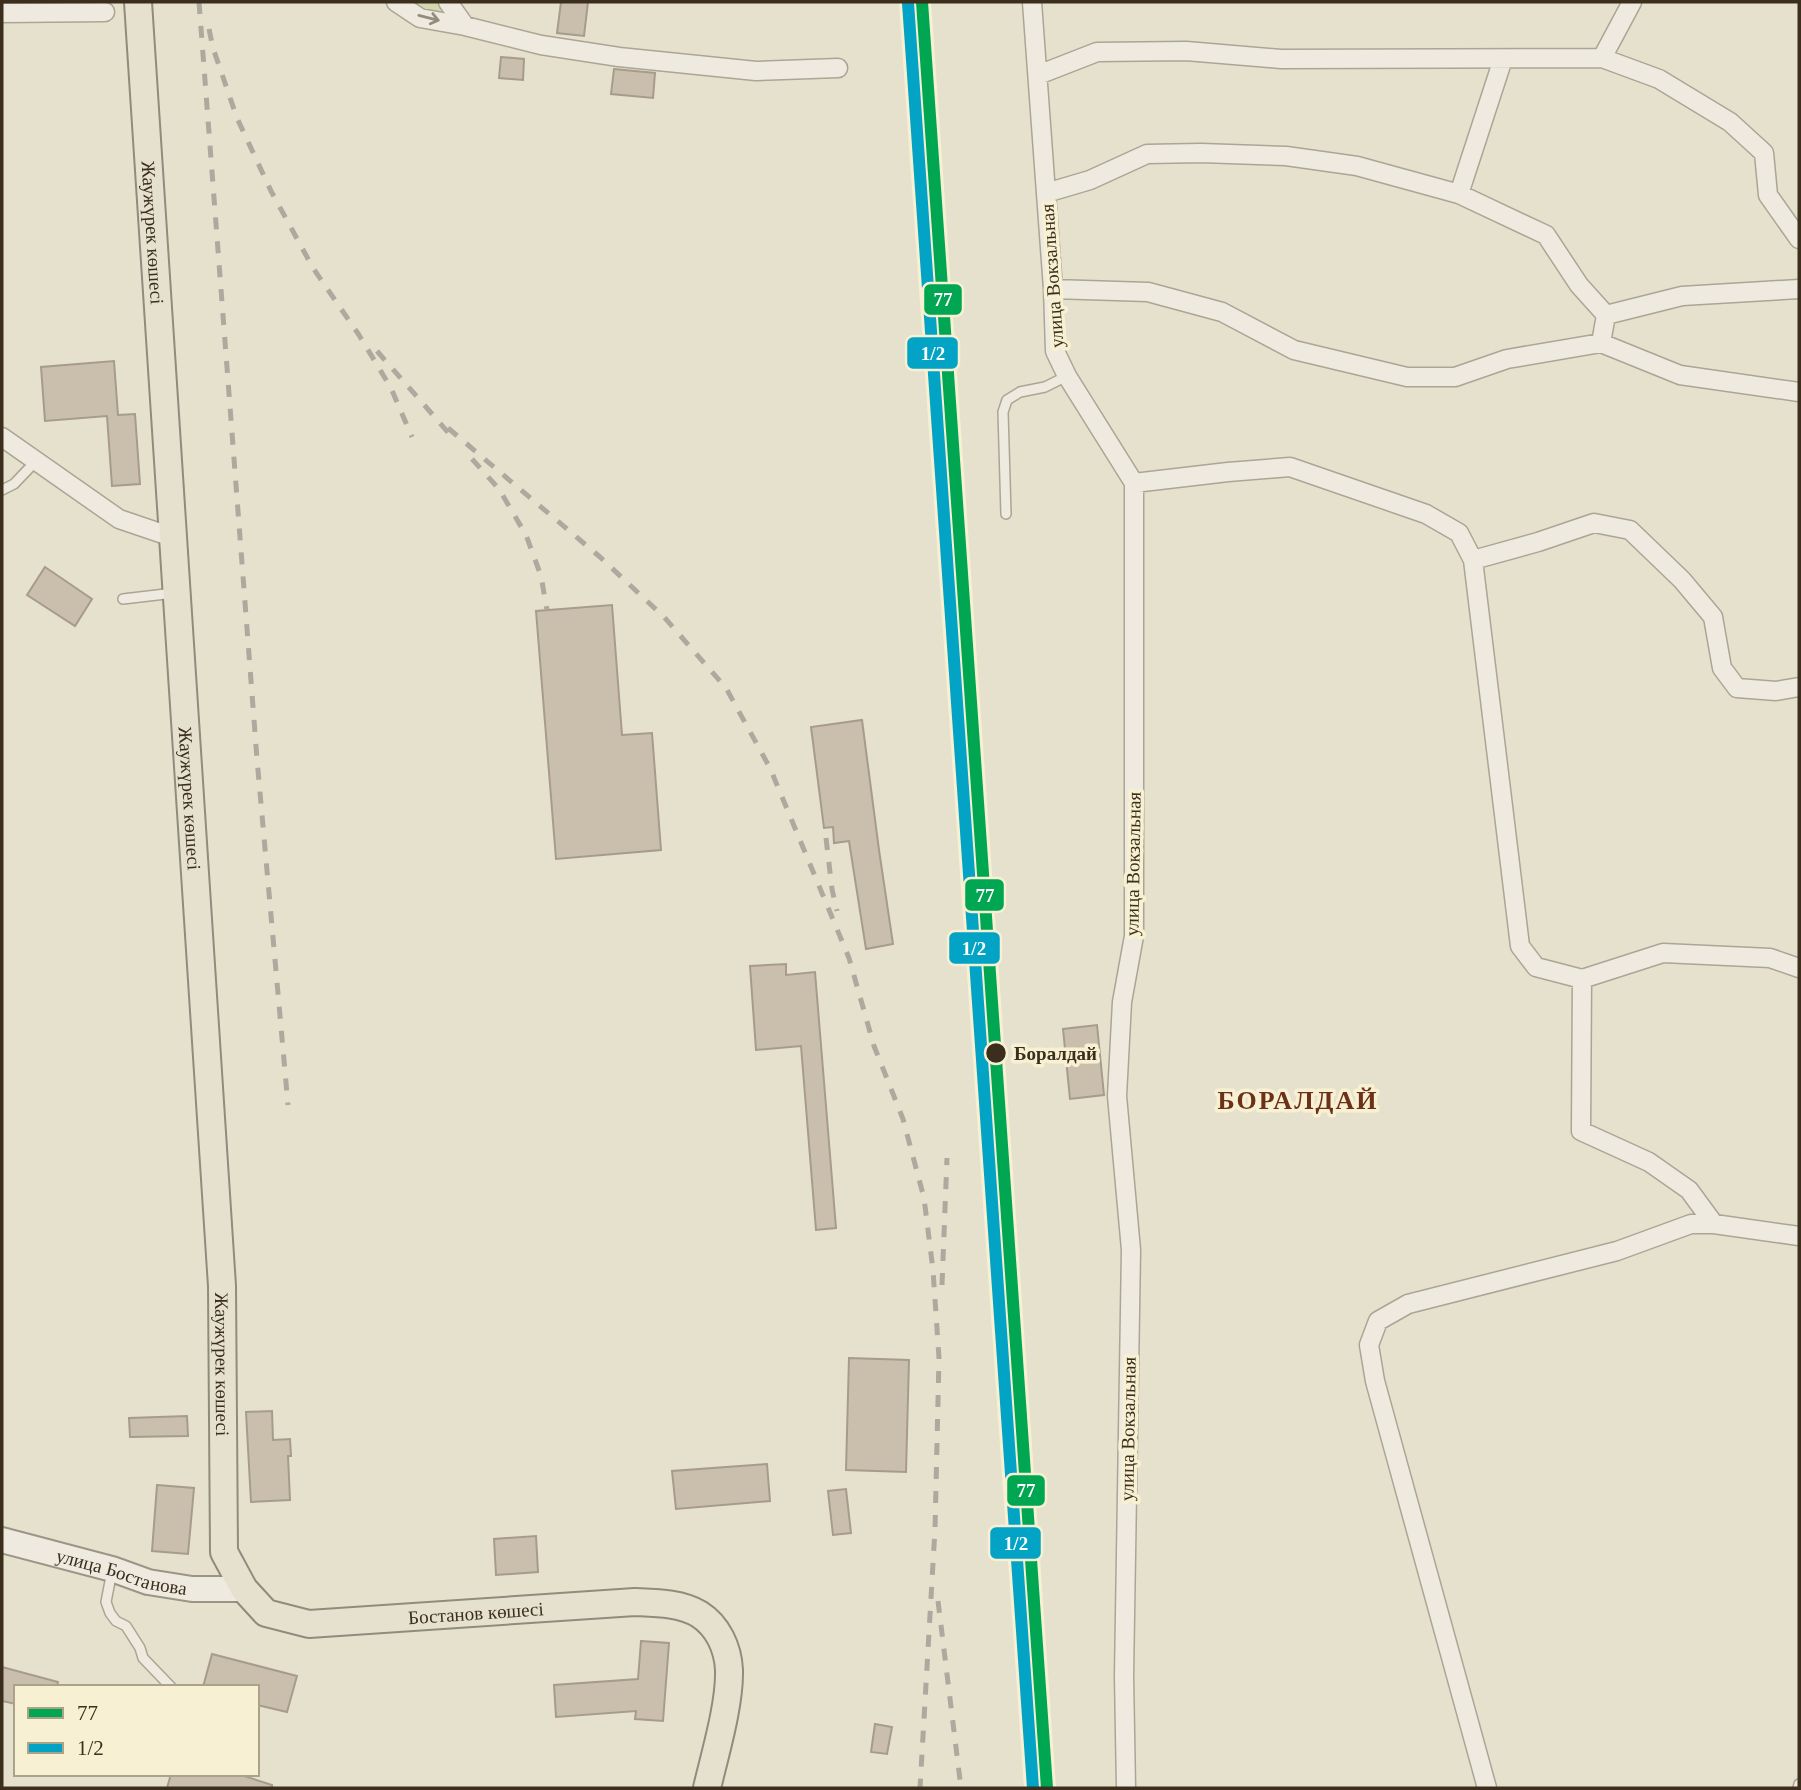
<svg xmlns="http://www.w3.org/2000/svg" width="1801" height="1790" viewBox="0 0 1801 1790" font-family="'Times New Roman',serif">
<rect width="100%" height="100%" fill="#e6e1cc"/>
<path fill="#d3d8ae" d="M 413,2 L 443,2 L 445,9 C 432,15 423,12 413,2 Z"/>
<path fill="#cabfad" stroke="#a79c8b" stroke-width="2" d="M 561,2 L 588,2 L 584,36 L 557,33 Z
M 501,57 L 524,59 L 523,80 L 499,78 Z
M 614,69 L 655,73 L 653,98 L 611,94 Z
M 114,361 L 118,415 L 135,414 L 140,484 L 112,486 L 107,416 L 45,421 L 41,367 Z
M 45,567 L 92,599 L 75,626 L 27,595 Z
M 612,605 L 622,735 L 652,733 L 661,850 L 556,859 L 536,611 Z
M 862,720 L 879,850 L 893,944 L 866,949 L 849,841 L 834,843 L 833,827 L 824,828 L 811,727 Z
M 786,964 L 786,975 L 815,972 L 836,1228 L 816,1230 L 801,1046 L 756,1050 L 750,966 Z
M 1097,1025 L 1104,1095 L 1070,1099 L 1063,1029 Z
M 849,1358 L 909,1360 L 906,1472 L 846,1470 Z
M 272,1411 L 273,1440 L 290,1439 L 291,1456 L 288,1456 L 290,1500 L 251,1502 L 246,1412 Z
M 187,1416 L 188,1436 L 130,1437 L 129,1418 Z
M 767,1464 L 770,1501 L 676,1509 L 672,1471 Z
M 157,1485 L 194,1488 L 188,1554 L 152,1551 Z
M 846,1489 L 851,1533 L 833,1535 L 828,1491 Z
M 536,1536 L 538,1572 L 496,1575 L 494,1539 Z
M 641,1641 L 669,1643 L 663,1721 L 635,1719 L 636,1711 L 556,1717 L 554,1685 L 638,1679 Z
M 212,1654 L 297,1676 L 287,1712 L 257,1705 L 257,1687 L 203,1687 Z
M 2,1667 L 58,1682 L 57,1687 L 16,1687 L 16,1704 L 2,1701 Z
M 875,1724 L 892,1727 L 887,1754 L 871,1752 Z
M 171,1774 L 238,1774 L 272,1785 L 272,1788 L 167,1788 Z"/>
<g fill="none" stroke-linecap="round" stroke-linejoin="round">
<g stroke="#aba596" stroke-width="12">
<path id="lane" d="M 2,490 L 14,484 L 36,461
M 1006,514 L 1003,412 L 1007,400 L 1020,392 L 1045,387 L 1067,376
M 123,599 L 174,593
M 112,1571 L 106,1602 L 110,1613 L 116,1621 L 126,1626 L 140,1648 L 143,1658 L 171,1687
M 1798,1788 L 1799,1784"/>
</g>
<g stroke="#aba596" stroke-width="21">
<path id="street" d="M 396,2 L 420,18 L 465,26 L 541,45 L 619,57 L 756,71 L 838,68
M 448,2 L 465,26
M 1032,2 L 1053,289 L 1055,351 L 1067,376 L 1134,483 L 1134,936 L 1122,1002 L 1117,1096 L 1131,1250 L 1124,1676 L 1126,1788
M 2,13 L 105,12
M 1602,58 L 1632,2
M 1038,75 L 1097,52 L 1186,51 L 1281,59 L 1602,58 L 1659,79 L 1730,122 L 1764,153 L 1768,195 L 1799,239
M 1046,193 L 1090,180 L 1147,154 L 1201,153 L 1286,156 L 1357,166 L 1459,194 L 1546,235 L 1579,285 L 1606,315 L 1601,343 L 1507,359 L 1455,377 L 1407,377 L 1294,350 L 1222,312 L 1148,292 L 1053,289
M 1459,194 L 1503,59
M 1606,315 L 1682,296 L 1799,289
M 1601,343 L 1680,375 L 1799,392
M 2,437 L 119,519 L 172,537
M 1134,483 L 1228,472 L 1290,467 L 1426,514 L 1459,533 L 1473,560 L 1520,946 L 1536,967 L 1582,979 L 1581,1131 L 1649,1162 L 1689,1190 L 1714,1224
M 1473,560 L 1538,542 L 1594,523 L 1630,530 L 1682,580 L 1713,617 L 1722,668 L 1737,688 L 1776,691 L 1799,687
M 1582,979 L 1663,953 L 1770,958 L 1799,968
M 1487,1788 L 1375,1381 L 1369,1345 L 1378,1321 L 1408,1304 L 1617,1251 L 1691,1224 L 1714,1224 L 1799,1236"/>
</g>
<g stroke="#9b9586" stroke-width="28">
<g id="secondary">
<path id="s1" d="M 2,1540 L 112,1569 L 148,1582 L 192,1589 L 244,1589"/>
</g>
</g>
<g stroke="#918b7c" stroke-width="30">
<g id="primary">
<path id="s2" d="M 138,2 L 222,1286 L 224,1552 L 244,1589 L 266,1613 L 309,1624 L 635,1602 C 657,1603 680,1603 699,1614 C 718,1626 728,1648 729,1670 C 730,1704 715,1754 707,1788"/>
</g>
</g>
<use href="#lane" stroke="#eeeadf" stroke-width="9"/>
<use href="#street" stroke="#eeeadf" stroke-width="18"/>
<use href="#secondary" stroke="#eeeadf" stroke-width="24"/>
<use href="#primary" stroke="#e6e1cf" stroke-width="26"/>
<path stroke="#ada99f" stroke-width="5" stroke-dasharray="12 12" stroke-linecap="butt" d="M 199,2 L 257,759 L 288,1105
M 209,29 L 213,48 L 237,118 L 271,191 L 313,268 L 359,335 L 391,388 L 412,437
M 377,351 L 453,438
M 448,428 L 600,557 L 664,617 L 726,688 L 770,768 L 849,958 L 874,1046 L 903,1119 L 924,1198 L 933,1270 L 939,1358 L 935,1529 L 920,1788
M 472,459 L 499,489 L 526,535 L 541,576 L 547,610
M 826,838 L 832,889 L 837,911
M 942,1285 L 947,1158
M 938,1601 L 961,1788"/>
<g stroke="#f8f0d2" stroke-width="18">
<path id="rail-1" d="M 922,2 L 1047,1788"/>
</g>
<g stroke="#f8f0d2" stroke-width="18">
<path id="rail-2" d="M 908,3 L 1033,1788"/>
</g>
<use href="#rail-1" stroke="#00a651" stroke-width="12"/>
<use href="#rail-2" stroke="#03a3c5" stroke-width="12"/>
</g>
<defs><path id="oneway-shaft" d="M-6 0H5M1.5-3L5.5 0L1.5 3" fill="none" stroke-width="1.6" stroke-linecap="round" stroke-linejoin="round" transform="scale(1.75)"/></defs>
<use stroke="#948c7e" href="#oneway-shaft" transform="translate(429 18) rotate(14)"/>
<circle fill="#3b2e1d" stroke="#f8f0d2" stroke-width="2.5" cx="996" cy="1053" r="11"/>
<g text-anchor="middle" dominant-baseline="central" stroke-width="7" stroke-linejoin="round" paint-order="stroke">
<g font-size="19" fill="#3b2e1d" stroke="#f8f0d2">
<text stroke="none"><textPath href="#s2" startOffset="231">Жаужүрек көшесі</textPath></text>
<text transform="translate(1052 276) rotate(-94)">улица Вокзальная</text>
<text stroke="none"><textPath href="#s2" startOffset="798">Жаужүрек көшесі</textPath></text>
<text transform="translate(1133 864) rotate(-89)">улица Вокзальная</text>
<text stroke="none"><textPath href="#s2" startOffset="1365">Жаужүрек көшесі</textPath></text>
<text transform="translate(1128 1429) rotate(-89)">улица Вокзальная</text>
<text stroke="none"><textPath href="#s1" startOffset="124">улица Бостанова</textPath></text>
<text stroke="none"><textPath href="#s2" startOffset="1839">Бостанов көшесі</textPath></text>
</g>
<g font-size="19" font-weight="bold" fill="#3b2e1d" stroke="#f8f0d2" text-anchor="start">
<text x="1014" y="1053">Боралдай</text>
</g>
<g font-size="26" font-weight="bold" letter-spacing="2" fill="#6b3119" stroke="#f8f0d2">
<text x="1298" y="1100">БОРАЛДАЙ</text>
</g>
</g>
<g stroke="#f8f0d2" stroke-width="2.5">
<rect x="923" y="283" width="40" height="33" rx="7" fill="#00a651"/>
<rect x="906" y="336" width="53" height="34" rx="7" fill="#03a3c5"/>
<rect x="964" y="878" width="41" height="34" rx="7" fill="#00a651"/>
<rect x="948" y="931" width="53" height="34" rx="7" fill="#03a3c5"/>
<rect x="1006" y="1474" width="40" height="33" rx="7" fill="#00a651"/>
<rect x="989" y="1526" width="53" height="34" rx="7" fill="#03a3c5"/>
</g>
<g font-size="19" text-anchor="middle" font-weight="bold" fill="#fff">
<text x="943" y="306">77</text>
<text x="933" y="360">1/2</text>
<text x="985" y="902">77</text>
<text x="974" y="955">1/2</text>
<text x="1026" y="1497">77</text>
<text x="1016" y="1550">1/2</text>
</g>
<rect width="1801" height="1790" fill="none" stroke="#3b2e1d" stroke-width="7"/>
<rect x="14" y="1685" width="245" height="91" fill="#f8f0d2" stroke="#aca28a" stroke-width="2"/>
<rect x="28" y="1708" width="35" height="10" fill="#00a651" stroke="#aca28a" stroke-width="2"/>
<text x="77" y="1720" font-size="21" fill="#3b2e1d">77</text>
<rect x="28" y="1743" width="35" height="10" fill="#03a3c5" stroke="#aca28a" stroke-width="2"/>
<text x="77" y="1755" font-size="21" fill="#3b2e1d">1/2</text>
</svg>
